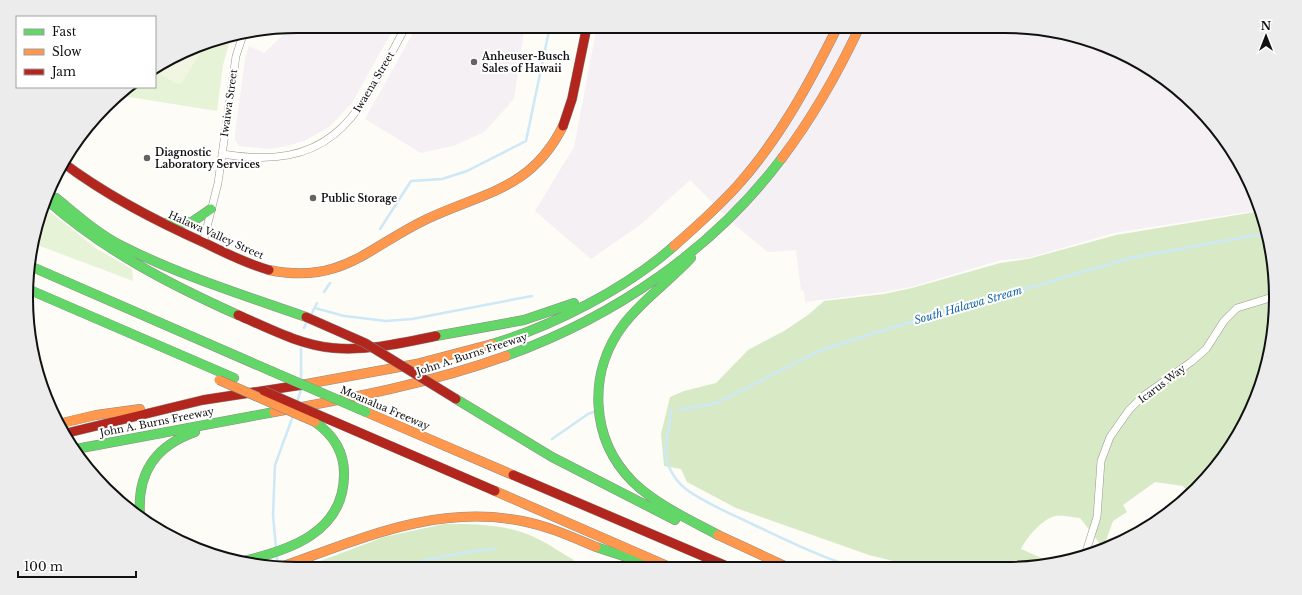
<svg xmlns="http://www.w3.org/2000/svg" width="1302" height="595" viewBox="0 0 1302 595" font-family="'Libre Baskerville',serif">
<rect width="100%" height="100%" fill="#fdfcf7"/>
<path fill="#f5f0f3" d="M 297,26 L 395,26 L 352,103 L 329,127 L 306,140 L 287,146 L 269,149 L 239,146 L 235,140 L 235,134 L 245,59 L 249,46 L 264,53 L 292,27 Z
M 417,26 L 525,26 L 514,99 L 484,132 L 456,145 L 421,153 L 365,119 Z
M 597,26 L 1005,26 L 1057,31 L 1108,47 L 1155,72 L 1196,105 L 1230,146 L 1255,193 L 1260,210 L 1114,233 L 1028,258 L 1001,260 L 911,287 L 884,292 L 805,302 L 804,291 L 801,290 L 796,250 L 768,252 L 736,226 L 690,180 L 640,225 L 591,259 L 535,211 L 574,147 Z"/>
<path fill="#e7f3d7" d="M 231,37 L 223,65 L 217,111 L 117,95 L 127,87 L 155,87 L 155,67 L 162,62 L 210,40 Z
M 45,208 L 97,249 L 132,269 L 133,281 L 32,243 Z"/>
<path fill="#d8eac5" d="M 1261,211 L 1271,244 L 1276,297 L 1271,350 L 1255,401 L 1220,463 L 1189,494 L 1183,486 L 1155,482 L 1123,505 L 1127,512 L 1113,521 L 1104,546 L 1101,545 L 1080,518 C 1071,517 1060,514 1052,517 C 1039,523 1027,537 1021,549 L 1053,563 L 1040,567 L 917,567 L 869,555 L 736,508 L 687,482 L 681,469 L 664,466 L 661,434 L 670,397 L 684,391 L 716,383 L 748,350 L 784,331 L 808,315 L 824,301 L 884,294 L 912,288 L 1000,263 L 1028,259 L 1116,235 Z
M 444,524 C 474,524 506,524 534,537 C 548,543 561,553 574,560 L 568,568 L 299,569 L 384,537 Z"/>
<path fill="#f0f6e1" d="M 200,45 L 203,48 L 182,83 L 177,84 L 155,71 L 155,67 Z"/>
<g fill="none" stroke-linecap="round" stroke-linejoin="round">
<path stroke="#cde8f7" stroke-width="2.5" d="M 380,229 L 411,181 L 442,179 L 467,171 L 526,141 L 550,26
M 324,292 L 330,283
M 315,308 L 344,316 L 386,321 L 412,319 L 532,296
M 311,315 L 317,303
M 304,328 L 307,321
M 301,381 L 301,349
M 297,402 L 301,390
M 671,410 C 671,430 660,447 669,467 C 673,476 679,484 687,490 C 707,504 731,514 752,524 C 786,540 818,556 853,567
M 679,410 L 717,403 L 819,351 L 878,332 L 1130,258 L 1267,233
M 552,439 L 588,414 L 596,411
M 276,548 L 273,515 L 275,465 L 293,416
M 277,555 L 277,566
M 376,569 C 415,564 454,552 494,549"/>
<g stroke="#979795" stroke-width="8">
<path id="street" d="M 222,154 C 337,173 359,113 406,26
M 203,243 L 218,183 L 236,56 L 243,35
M 1085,555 L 1097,517 L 1101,461 L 1110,437 L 1129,410 L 1142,397 L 1191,362 L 1206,349 L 1224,321 L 1237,308 L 1276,296"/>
</g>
<g stroke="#8e8d8b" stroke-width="10">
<path id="fast" d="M 56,198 C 77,215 98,234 122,246 C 179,275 246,296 306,317
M 48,201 C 105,251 169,284 238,315
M 166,223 L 192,222 L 211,209
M 691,258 C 670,281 643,299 624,324 C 587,372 590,439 633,482 C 657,505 690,520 718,535
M 30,266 L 271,371
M 30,290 L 234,378
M 436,336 L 524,320 L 574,303
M 492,344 C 553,326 627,288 674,246
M 506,356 C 614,317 713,250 782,158
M 456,399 L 552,457 L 675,520
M 76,449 L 274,412
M 140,515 C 137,473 155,446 195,432
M 596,547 L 660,568
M 239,562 C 288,551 345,533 344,473 C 344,451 332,434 315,422"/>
</g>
<g stroke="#8e8d8b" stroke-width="10">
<path id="slow" d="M 782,158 C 813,117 838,73 860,26
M 674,246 C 697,226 718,207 738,185 C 780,138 810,82 838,26
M 269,270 C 342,285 368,247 427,219 C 484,192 531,190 563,126
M 301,385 L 416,364 L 492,344
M 274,412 C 352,398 431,383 506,356
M 366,412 L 513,475
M 58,424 L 96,415 L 140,409
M 495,491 L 672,568
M 718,535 L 787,567
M 281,567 C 361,539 435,504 522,521 C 548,526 572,537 596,547"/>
</g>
<g stroke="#8e8d8b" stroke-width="10">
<path id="jam" d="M 563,126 L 572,99 L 587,26
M 62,162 C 107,196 156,221 207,244 C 227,254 248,264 269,270
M 238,315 C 268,328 300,345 333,348 C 368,351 402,343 436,336
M 328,419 L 495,491
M 63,434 L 203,400 L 301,385
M 513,475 L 731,568"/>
</g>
<use href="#street" stroke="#fffffe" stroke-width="7"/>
<use href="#fast" stroke="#63d668" stroke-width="9"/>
<use href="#slow" stroke="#ff974d" stroke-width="9"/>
<use href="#jam" stroke="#b3261e" stroke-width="9"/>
<g stroke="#858482" stroke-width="10" stroke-linecap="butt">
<path id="fast-bridge" d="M 271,371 L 366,412"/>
</g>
<g stroke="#858482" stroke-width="10" stroke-linecap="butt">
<path id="slow-bridge" d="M 219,380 L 315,422"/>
</g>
<g stroke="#858482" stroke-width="10" stroke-linecap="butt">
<path id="jam-bridge" d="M 306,317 L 365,343 L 456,399
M 264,391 L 328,419"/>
</g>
<use href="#fast-bridge" stroke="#63d668" stroke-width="9"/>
<use href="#slow-bridge" stroke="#ff974d" stroke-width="9"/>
<use href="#jam-bridge" stroke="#b3261e" stroke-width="9"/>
</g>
<g fill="#646362" stroke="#fff" stroke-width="1.5">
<circle cx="474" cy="62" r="4"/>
<circle cx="147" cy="158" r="4"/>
<circle cx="313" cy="198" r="4"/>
</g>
<g text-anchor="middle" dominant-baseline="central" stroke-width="4" stroke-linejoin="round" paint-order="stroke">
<g font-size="10" font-weight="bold" fill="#111" stroke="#fff" text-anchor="start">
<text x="482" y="56">Anheuser-Busch<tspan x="482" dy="12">Sales of Hawaii</tspan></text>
<text x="155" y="152">Diagnostic<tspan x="155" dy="12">Laboratory Services</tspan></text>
<text x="321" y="198">Public Storage</text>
</g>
<g font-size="10" fill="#111" stroke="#fff">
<text transform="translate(374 82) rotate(-59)">Iwaena Street</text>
<text transform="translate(229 103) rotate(-82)">Iwaiwa Street</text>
<text transform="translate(216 235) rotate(24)">Halawa Valley Street</text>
<text transform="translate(472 354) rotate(-18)">John A. Burns Freeway</text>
<text transform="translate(1162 384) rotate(-37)">Icarus Way</text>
<text transform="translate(385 408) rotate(23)">Moanalua Freeway</text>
<text transform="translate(157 422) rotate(-11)">John A. Burns Freeway</text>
</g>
<g font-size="11" font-style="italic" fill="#1768a6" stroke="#fff">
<text transform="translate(968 305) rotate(-16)">South Hālawa Stream</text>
</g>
</g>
<path d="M0 0H1302V595H0ZM297 33H1005A264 264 0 0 1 1269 297V298A264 264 0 0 1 1005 562H297A264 264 0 0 1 33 298V297A264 264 0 0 1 297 33Z" fill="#ececec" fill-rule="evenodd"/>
<path fill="none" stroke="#111" stroke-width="2" d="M297 33H1005A264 264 0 0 1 1269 297V298A264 264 0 0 1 1005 562H297A264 264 0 0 1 33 298V297A264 264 0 0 1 297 33Z"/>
<rect x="16" y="16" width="140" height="72" fill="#ffffff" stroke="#a0a0a0"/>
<rect x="24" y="29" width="20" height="6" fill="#63d668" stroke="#a0a0a0"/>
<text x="52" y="36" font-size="12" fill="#111111">Fast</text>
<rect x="24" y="49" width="20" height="6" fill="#ff974d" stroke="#a0a0a0"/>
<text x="52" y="56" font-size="12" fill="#111111">Slow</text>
<rect x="24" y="69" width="20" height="6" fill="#b3261e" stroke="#a0a0a0"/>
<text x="52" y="76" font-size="12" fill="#111111">Jam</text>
<g transform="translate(1266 36)" stroke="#ffffff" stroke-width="3" paint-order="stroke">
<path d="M0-3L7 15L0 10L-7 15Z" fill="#111111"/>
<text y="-6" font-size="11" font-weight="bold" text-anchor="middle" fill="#111111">N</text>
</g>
<path d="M18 571v6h118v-6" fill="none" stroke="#111111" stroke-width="2"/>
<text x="24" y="571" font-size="12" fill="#111111" stroke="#ffffff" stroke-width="3" paint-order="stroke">100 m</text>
</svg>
